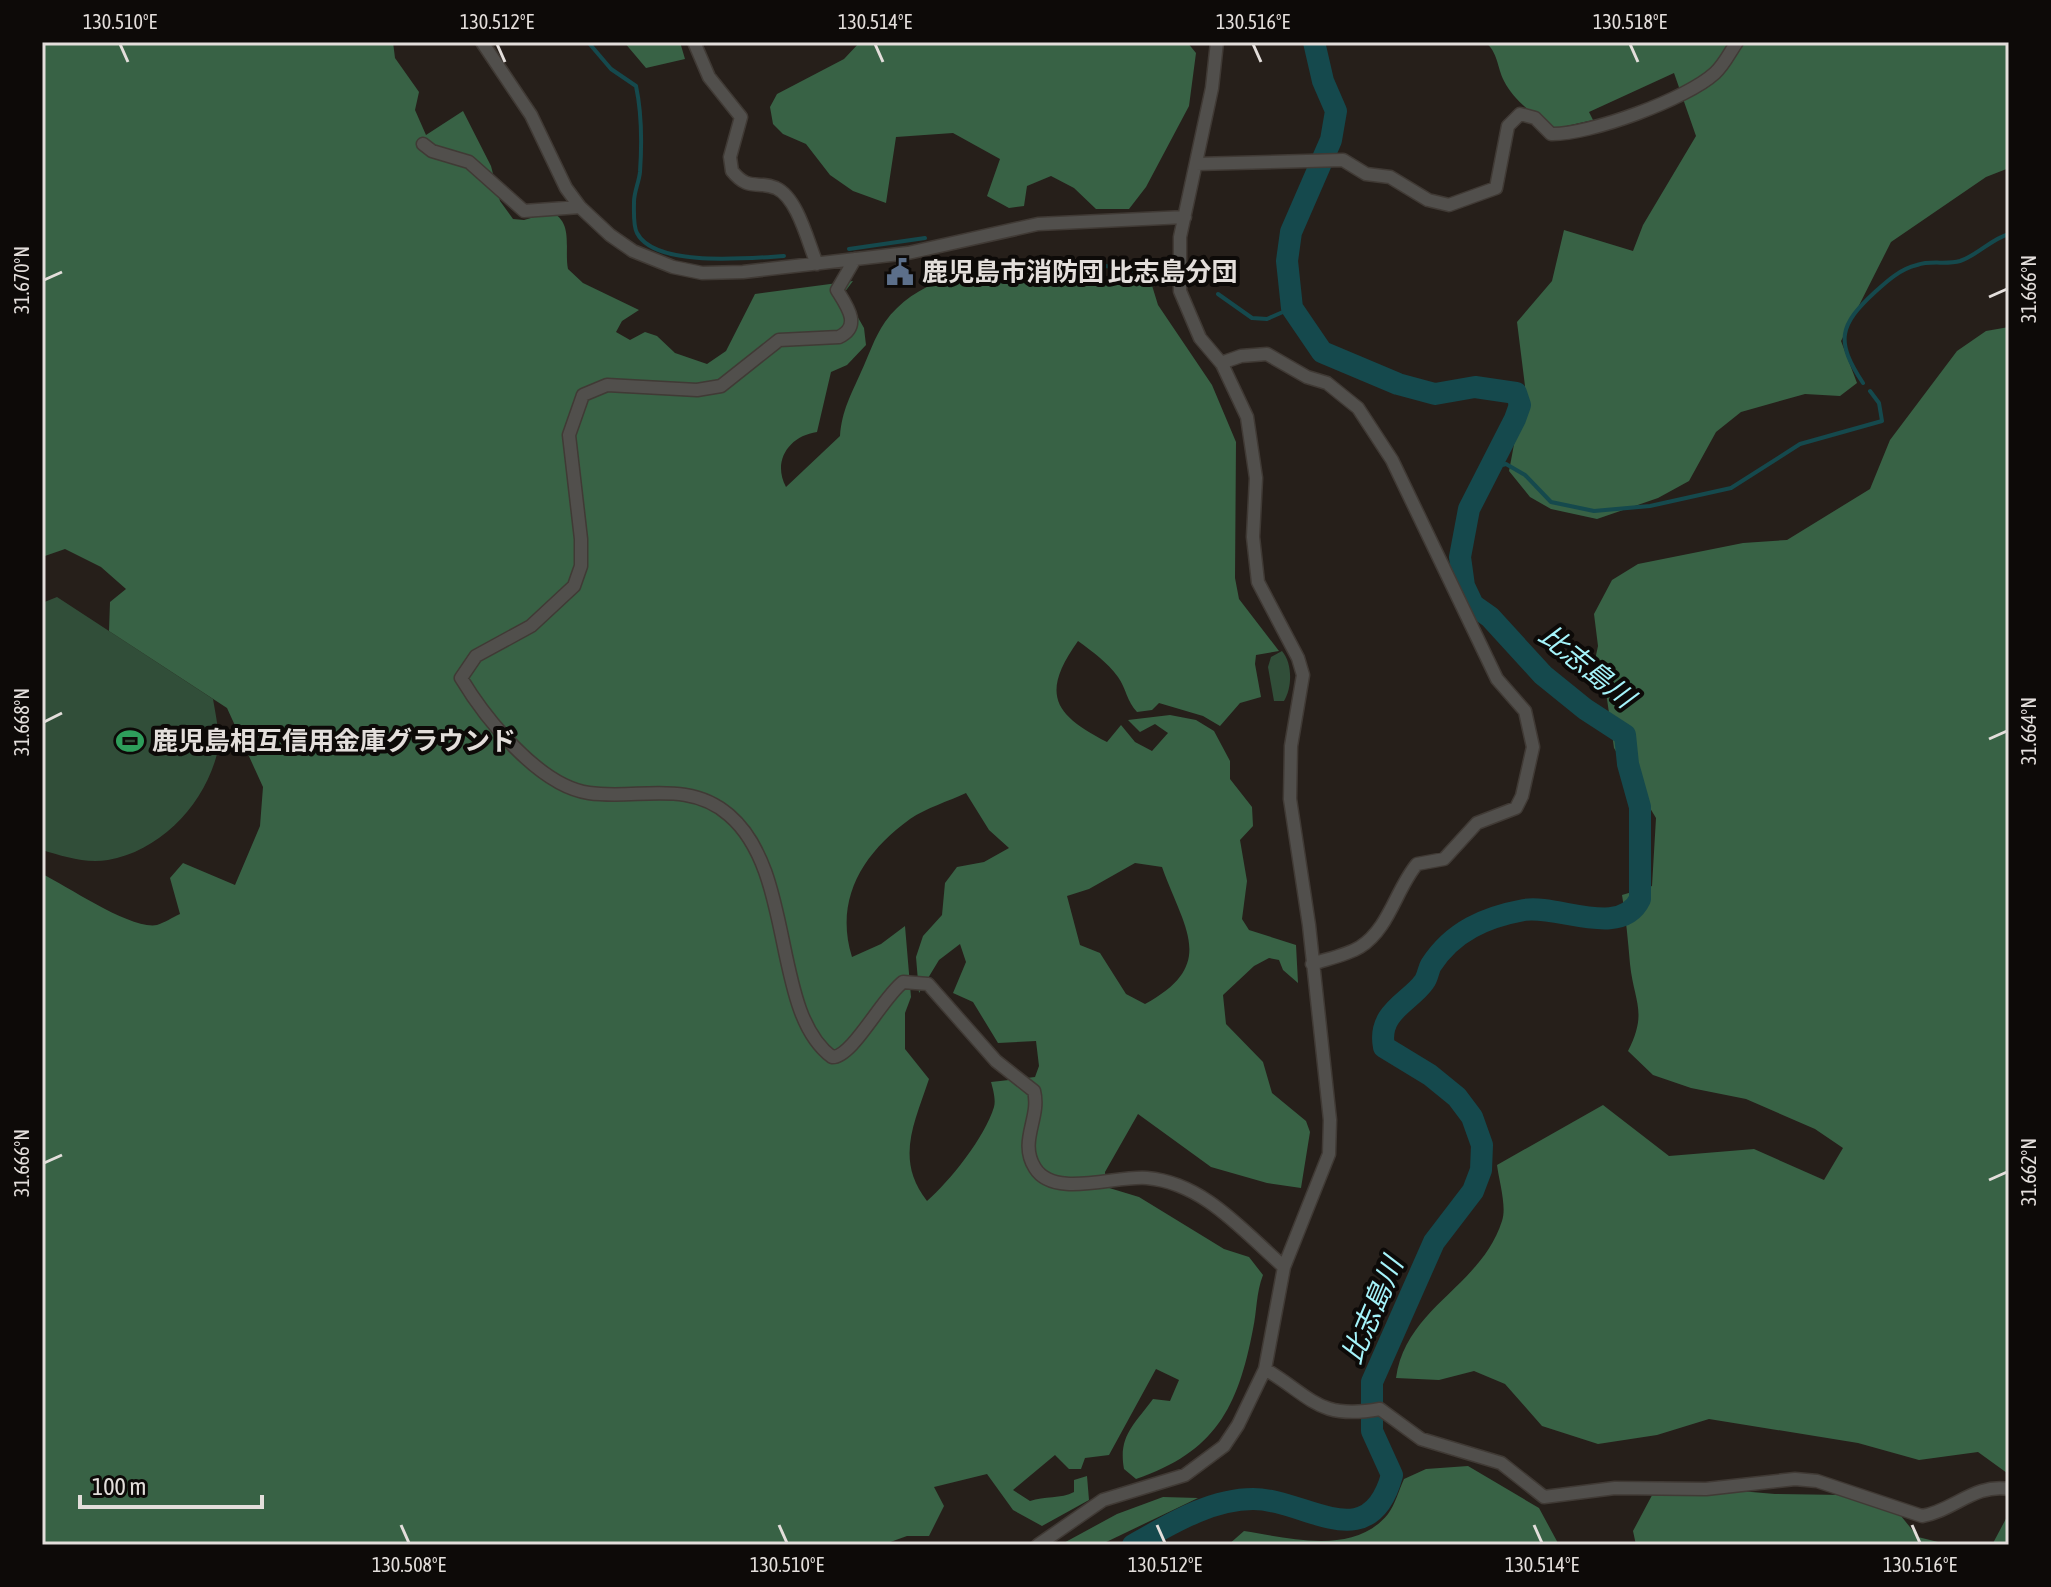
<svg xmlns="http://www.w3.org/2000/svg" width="2051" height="1587" viewBox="0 0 2051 1587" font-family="'Asap Condensed','Noto Sans JP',sans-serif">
<rect width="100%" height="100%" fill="#261f1a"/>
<path fill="#314e39" d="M 57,597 L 213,699 C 216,717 221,737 217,754 C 204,805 160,851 108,860 C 85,864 63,856 42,850 L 42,603 Z
M 1282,651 C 1293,664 1292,688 1284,701 L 1274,701 L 1268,667 L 1271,657 Z"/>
<path fill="#386245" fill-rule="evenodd" d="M 42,42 L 393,42 L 395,58 L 419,92 L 415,110 L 426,135 L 463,111 L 491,166 L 500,201 L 513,219 L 524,220 L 551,212 C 574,222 564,249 568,269 L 583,283 L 639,310 L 622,321 L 616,332 L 630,340 L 645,332 L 657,336 L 675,353 L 707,364 L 726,351 L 755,294 L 853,281 L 844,293 L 864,328 L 866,345 L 847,365 L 831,372 L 817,432 C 789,436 772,461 786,487 L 840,436 C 842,410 851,395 861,372 C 869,355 874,338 885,322 C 923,269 1001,266 1060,257 L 1068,277 L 1150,279 L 1158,305 L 1212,385 L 1236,442 L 1235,578 L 1239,599 L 1279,651 L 1256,655 L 1255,664 L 1261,697 L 1240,703 L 1220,726 L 1203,716 L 1159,703 L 1152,710 L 1137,712 C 1127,702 1126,688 1118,677 C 1107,662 1093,652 1078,641 C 1040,694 1054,715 1107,742 L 1121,725 L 1135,742 L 1152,751 L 1168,733 L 1155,724 L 1140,732 L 1128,720 L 1170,715 L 1196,720 L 1214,731 L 1230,761 L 1230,779 L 1252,807 L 1253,826 L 1240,840 L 1247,881 L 1242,919 L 1249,930 L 1296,945 L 1298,983 L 1283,970 L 1279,960 L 1269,958 L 1254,966 L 1223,995 L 1226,1024 L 1263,1062 L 1272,1093 L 1306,1121 L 1310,1132 L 1301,1188 L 1267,1183 L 1211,1167 L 1138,1114 L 1105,1172 L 1106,1187 L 1139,1197 L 1224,1249 L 1249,1257 L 1263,1275 C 1256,1293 1257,1311 1253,1329 C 1238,1408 1215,1452 1136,1479 L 1124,1469 C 1118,1436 1134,1425 1153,1399 L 1170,1401 L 1179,1380 L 1156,1369 L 1109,1455 L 1085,1458 L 1081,1469 L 1069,1469 L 1055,1455 L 1013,1490 L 1030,1501 C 1044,1496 1061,1499 1074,1492 L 1074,1480 L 1087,1476 L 1089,1500 L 1042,1526 L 1013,1510 L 987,1474 L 934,1487 L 944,1506 L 929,1536 L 907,1536 L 882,1545 L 42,1545 L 42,874 C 69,887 131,930 157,925 C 164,923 173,917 180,914 L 170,878 L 183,863 L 235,885 L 260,826 L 263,787 L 227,708 L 109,631 L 110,602 L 126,589 L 101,567 L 65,549 L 42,557 ZM 966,793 L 989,830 L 1009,848 L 984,862 L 957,867 L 945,883 L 942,915 L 923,936 L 916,957 L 919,993 L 939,960 L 960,944 L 966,962 L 953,993 L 973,1002 L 998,1043 L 1036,1041 L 1039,1066 L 1035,1077 L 991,1082 C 993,1089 996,1100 994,1107 C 985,1137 950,1181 927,1201 C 895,1160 914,1124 929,1079 L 905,1049 L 905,1013 L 911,997 L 905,926 L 881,944 L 852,957 C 834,899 863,853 910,819 C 926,808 949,801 966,793 ZM 1135,863 L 1162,867 C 1184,929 1218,964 1145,1004 L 1126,994 L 1100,953 L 1080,945 L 1067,896 L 1089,889 Z
M 624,42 L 680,42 L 685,59 L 646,68 Z
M 860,42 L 1187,42 L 1196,53 L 1189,106 L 1146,187 L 1129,209 L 1096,209 L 1074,188 L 1051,176 L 1027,186 L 1024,206 L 1009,208 L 987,196 L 1000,159 L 953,133 L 896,137 L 886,203 L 853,191 L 830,175 L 806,144 L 783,134 L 773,124 L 770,107 L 777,94 L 844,59 Z
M 1485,42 L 2009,42 L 2009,168 L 1986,177 L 1891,242 L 1841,341 L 1857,383 L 1840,396 L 1805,394 L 1741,412 L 1716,432 L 1689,481 L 1658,498 L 1597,519 L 1551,509 L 1530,497 L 1509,471 L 1525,386 L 1517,322 L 1552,281 L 1564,230 L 1633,251 L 1643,225 L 1696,136 L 1674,73 L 1589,112 L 1593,120 L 1553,129 C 1536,116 1514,101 1504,81 C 1497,67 1498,52 1485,42 Z
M 2009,327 L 2009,1479 L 2007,1473 L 1978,1452 L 1919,1460 L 1858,1443 L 1709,1419 L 1657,1435 L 1598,1444 L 1542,1426 L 1505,1384 L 1474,1371 L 1439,1380 L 1396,1378 C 1406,1307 1481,1287 1502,1221 C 1507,1207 1499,1181 1497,1165 L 1603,1105 L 1669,1156 L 1754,1149 L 1824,1180 L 1843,1148 L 1815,1129 L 1746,1099 L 1691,1088 L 1653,1075 L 1628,1051 C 1648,1012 1634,1002 1630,964 C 1628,941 1626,918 1622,895 L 1652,886 L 1656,818 L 1614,748 L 1606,692 L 1595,660 L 1598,646 L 1594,614 L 1612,580 L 1638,564 L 1743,543 L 1787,540 L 1870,489 L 1890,440 L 1957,351 L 1986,331 Z
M 1468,1466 L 1539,1508 L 1559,1545 L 1228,1545 L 1244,1531 C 1290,1538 1354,1556 1388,1514 C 1395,1505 1399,1490 1404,1479 L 1426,1469 Z
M 1658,1484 L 1775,1494 L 1844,1495 L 1901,1516 L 1918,1537 L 1950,1545 L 1636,1545 L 1633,1531 Z
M 1163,1497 L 1198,1498 L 1100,1545 L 1060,1545 L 1117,1514 Z
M 2009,1513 L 2009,1545 L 1992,1545 Z"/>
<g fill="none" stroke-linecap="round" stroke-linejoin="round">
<path stroke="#15494d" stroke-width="4" d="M 588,42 L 611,69 L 636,86 C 642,114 642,143 640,172 C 639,182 634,192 634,202 C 634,210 633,226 637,233 C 655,268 750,258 784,256
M 849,249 L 925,238
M 957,265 L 977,274 L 1100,265 L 1158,275
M 1218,294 L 1252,318 L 1267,319 L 1292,308
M 1863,383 C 1835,341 1839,325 1875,292 C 1887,281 1900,269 1917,265 C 1931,260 1946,265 1960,261 C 1978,255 1991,239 2009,234
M 1491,468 L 1506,464 L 1525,475 L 1551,502 L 1594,511 L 1650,506 L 1731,488 L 1800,444 L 1882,421 L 1879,403 L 1870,391"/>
<path stroke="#15494d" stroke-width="22" d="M 1133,1545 C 1169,1525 1210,1499 1253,1499 C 1306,1499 1369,1559 1392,1475 L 1372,1431 L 1372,1382 L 1434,1242 L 1473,1191 L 1481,1170 L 1482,1145 L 1472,1117 L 1457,1097 L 1430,1075 L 1384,1047 C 1377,1012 1410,1002 1424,982 C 1428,977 1428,970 1431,965 C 1453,931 1486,917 1524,910 C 1557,904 1621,939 1640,899 L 1640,807 L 1628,764 L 1625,735 L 1585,709 L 1543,675 L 1490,617 L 1473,605 L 1464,586 L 1460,557 L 1469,509 L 1515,419 L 1520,405 L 1516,393 L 1475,387 L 1435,394 L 1398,384 L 1322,352 L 1292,308 L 1287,261 L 1291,232 L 1331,140 L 1336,111 L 1323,81 L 1314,42"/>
<g stroke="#403a35" stroke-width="15">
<path id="minor" d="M 482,42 L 531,115 L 566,188 L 580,207 L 610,235 L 633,251 L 673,267 L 702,273 L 743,272 L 908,253 L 1038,224 L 1185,217
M 694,42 L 709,77 L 741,117 L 730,157 L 732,171 C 749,192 757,180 776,188 C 798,198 808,243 817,264
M 423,144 L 432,151 L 469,162 L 524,211 L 580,207
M 1196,164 L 1343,160 L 1366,174 L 1390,177 L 1428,200 L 1449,205 L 1496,188 L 1508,126 L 1520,114 L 1535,118 L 1551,134 C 1589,135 1687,99 1715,73 C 1724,65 1730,52 1737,42
M 855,259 L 837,290 C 847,306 862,326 839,337 L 779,340 L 721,386 L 697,390 L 607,385 L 583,395 L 569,435 L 581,539 L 581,566 L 574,586 L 531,626 L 476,656 L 461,678 C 485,718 539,786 589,793 C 637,800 688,779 729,815 C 796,872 771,1012 832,1057 C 852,1058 882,998 903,982 L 928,984 L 996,1061 L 1034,1091 C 1041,1118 1018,1141 1035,1168 C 1054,1199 1116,1175 1147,1178 C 1204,1183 1243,1231 1284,1267
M 1221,363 L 1241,356 L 1267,354 L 1307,377 L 1327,383 L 1358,408 L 1392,460 L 1497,679 L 1525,711 L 1533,747 L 1522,796 L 1516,808 L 1477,823 L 1444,859 L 1417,864 C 1396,889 1389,929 1360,947 C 1347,955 1327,959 1312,964
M 1265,1369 C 1313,1398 1319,1420 1380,1409 L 1421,1439 L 1501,1463 L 1544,1497 L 1615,1488 L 1706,1489 L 1795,1479 L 1817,1481 L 1922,1516 C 1953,1511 1975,1483 2009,1489
M 1038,1545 L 1103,1500 L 1185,1475 L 1224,1446 L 1238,1425 L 1265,1369 L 1284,1267 L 1329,1154 L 1330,1120 L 1309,925 L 1290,799 L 1291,746 L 1303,675 L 1298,658 L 1258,582 L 1253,537 L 1256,478 L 1247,417 L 1222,364 L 1200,338 L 1180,291 L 1180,237 L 1212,88 L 1217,42"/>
</g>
<use href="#minor" stroke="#514f4c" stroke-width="12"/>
</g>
<path fill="none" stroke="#e3dedb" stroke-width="3" d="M 120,44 L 128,62M 497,44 L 505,62M 875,44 L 883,62M 1253,44 L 1261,62M 1630,44 L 1638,62M 44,280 L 62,272M 1989,297 L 2007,289M 44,722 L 62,713M 1989,739 L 2007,731M 44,1163 L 62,1155M 1989,1180 L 2007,1172M 401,1525 L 409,1543M 779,1525 L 787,1543M 1157,1525 L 1165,1543M 1534,1525 L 1542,1543M 1912,1525 L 1920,1543"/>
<defs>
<g id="civic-bare" transform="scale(2.16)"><path d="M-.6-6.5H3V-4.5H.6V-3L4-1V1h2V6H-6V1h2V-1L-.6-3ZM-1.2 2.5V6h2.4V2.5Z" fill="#5c6f8a" stroke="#0d0a08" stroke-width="2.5" paint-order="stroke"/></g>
<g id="stadium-bare" transform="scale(2.16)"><path d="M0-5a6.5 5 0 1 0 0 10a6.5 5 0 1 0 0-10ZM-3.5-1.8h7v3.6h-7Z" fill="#2e9e5b" stroke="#0d0a08" stroke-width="2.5" paint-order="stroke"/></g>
</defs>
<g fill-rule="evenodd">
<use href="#civic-bare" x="900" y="272"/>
<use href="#stadium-bare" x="130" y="741"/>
</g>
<g text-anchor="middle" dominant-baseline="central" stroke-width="8" stroke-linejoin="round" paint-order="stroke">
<g font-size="26" font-weight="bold" fill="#e3dedb" stroke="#0d0a08" text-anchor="start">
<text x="922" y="272">鹿児島市消防団 比志島分団</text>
<text x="152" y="741">鹿児島相互信用金庫グラウンド</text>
</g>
<g font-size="28" font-style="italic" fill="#a5f4fb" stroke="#0d0a08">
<text transform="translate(1587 666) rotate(39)">比志島川</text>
<text transform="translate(1372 1310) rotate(-67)">比志島川</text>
</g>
</g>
<rect width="2051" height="1587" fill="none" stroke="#0d0a08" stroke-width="88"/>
<path d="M80 1495v12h182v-12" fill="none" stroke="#e3dedb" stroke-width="4"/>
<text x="92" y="1495" font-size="24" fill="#e3dedb" stroke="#0d0a08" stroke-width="6" paint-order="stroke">100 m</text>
<rect x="44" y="44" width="1963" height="1499" fill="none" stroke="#e3dedb" stroke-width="3"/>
<g font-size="20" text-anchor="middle" fill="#e3dedb">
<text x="120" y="29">130.510°E</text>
<text x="497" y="29">130.512°E</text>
<text x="875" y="29">130.514°E</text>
<text x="1253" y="29">130.516°E</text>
<text x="1630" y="29">130.518°E</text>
<text transform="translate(22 280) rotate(-90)" y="7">31.670°N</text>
<text transform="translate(2029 289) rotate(-90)" y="7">31.666°N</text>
<text transform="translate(22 722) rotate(-90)" y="7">31.668°N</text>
<text transform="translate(2029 731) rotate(-90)" y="7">31.664°N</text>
<text transform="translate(22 1163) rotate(-90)" y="7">31.666°N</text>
<text transform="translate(2029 1172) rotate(-90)" y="7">31.662°N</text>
<text x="409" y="1572">130.508°E</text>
<text x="787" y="1572">130.510°E</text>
<text x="1165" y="1572">130.512°E</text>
<text x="1542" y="1572">130.514°E</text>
<text x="1920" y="1572">130.516°E</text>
</g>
</svg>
